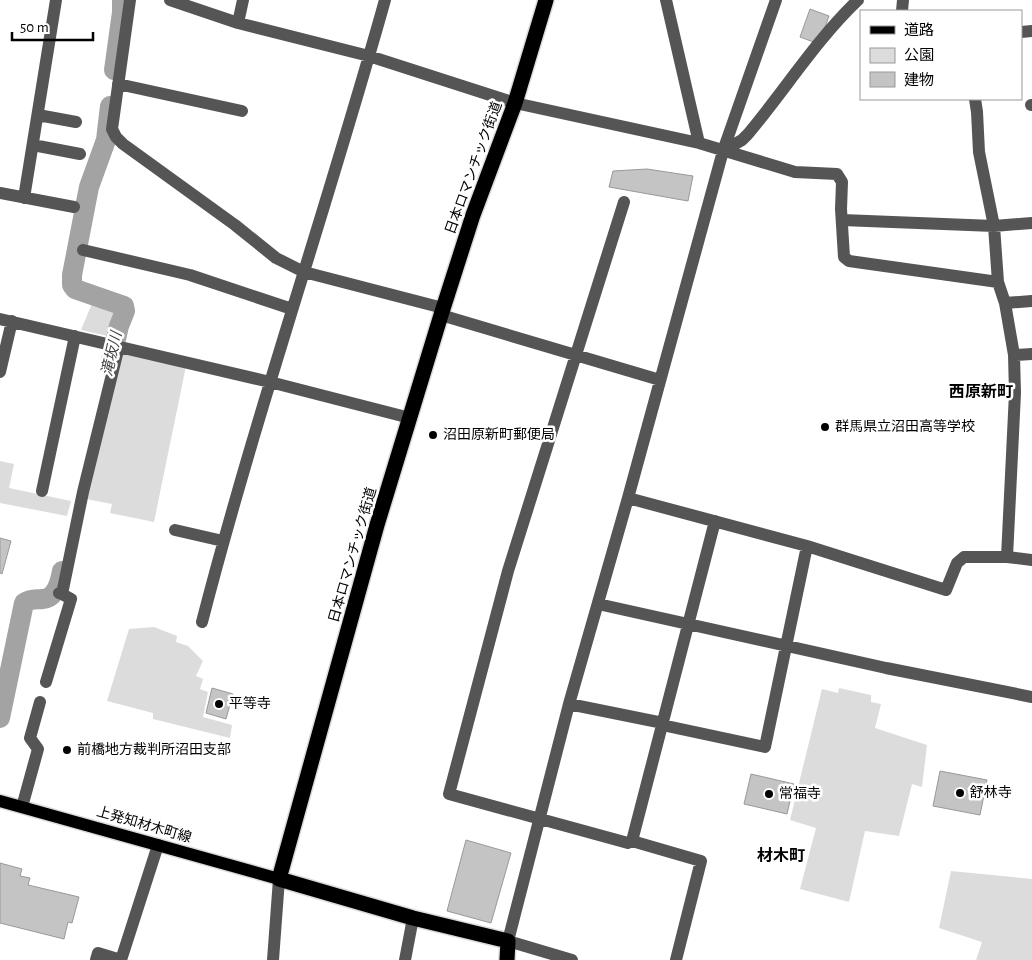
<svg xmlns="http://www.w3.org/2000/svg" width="1032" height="960" viewBox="0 0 1032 960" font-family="'Alegreya Sans','Noto Sans JP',sans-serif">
<rect width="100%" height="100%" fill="#fff"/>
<path fill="#dcdcdc" d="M 93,301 L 120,310 L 112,337 L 81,330 Z
M 122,350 L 186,366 L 154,522 L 110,513 L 112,504 L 86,499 Z
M 0,461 L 14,464 L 9,488 L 71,501 L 67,516 L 0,503 Z
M 154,627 L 177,636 L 176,642 L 188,646 L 203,661 L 196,676 L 203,679 L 200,689 L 208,692 L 203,717 L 232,725 L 230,738 L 153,719 L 153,713 L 107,701 L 129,629 Z
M 839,688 L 871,695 L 871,702 L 881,704 L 875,728 L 927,745 L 922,787 L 912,784 L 899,836 L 865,831 L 849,902 L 800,889 L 816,828 L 790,820 L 822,689 L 838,693 Z
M 951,871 L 1032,879 L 1032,960 L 976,960 L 982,942 L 939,928 Z"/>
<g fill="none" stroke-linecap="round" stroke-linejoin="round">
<path stroke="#a3a3a3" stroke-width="20" d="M 114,70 L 122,12 L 122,0
M 110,106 L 106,140 L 89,187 L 72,275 L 72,285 L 75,289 L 124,306 L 125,311 L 119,326 L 110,365
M 0,718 L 24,603 C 31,598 36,600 43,599 C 56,598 60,582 62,571"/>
</g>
<path fill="#c4c4c4" stroke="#999" d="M 810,9 L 829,16 L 819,44 L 800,37 Z
M 647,169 L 693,176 L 688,201 L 609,187 L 613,171 Z
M 0,538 L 11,541 L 2,574 L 0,573 Z
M 212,688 L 233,694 L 226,719 L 206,713 Z
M 940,771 L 987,780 L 980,815 L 933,806 Z
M 751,774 L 794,784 L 787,814 L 744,804 Z
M 466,840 L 511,853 L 491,923 L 447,911 Z
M 0,863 L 22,869 L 20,876 L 30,878 L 28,885 L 79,897 L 72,923 L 68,922 L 64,939 L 0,923 Z"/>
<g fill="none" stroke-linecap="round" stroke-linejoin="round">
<g stroke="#dbdbdb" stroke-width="15">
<path id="major" d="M 0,801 L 279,879"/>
</g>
<g stroke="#dbdbdb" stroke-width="18">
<path id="highway" d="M 507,960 L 508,941 L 413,918 L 279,879 L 377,525 L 441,315 L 473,215 L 515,103 L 546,0"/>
</g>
<path stroke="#555" stroke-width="12" d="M 130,0 L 112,129 L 116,137 L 123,144 L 235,225 L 276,258 L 304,272 L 443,308
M 170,0 L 238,23 L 369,56 L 515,103 L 699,143 L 795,172 L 837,174 L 842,182 L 841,209 L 844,257 L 849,261 L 998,282
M 666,0 L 699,143
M 902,11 L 903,0
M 238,23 L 243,0
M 1021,32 L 1032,31
M 118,84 L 242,111
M 975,99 L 977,112 L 979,152 L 994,226 L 998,282 L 1005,303 L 1014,355 L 1015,393 L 1007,557
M 1031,105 L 1032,105
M 38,115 L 76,122
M 33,145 L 80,154
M 723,151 L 742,140 L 748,134 C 785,90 816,40 858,0
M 0,193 L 74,207
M 24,198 L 56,0
M 624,202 L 508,571 L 449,794 L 628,843 L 632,841 L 701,861 L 676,960
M 842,220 L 994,226 L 1032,223
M 83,250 L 190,275 L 292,309
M 1005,303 L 1032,301
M 441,315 L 660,380
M 0,319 L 270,382 L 410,418
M 1014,355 L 1032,354
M 0,372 L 12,321
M 42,491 L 75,336
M 628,498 L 807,546 L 946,590 L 957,563 L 964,557 L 1007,557 L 1032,560
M 175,530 L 223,541
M 59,593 L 62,594 L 83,492 L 119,346
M 598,604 L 886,668 L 1032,697
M 202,622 C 256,413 327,208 385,0
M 46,682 L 71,599 L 62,594
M 569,704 L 663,723
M 662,725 L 765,747 L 807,546
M 22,807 L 38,749 L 30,738 L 40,702
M 632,841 L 715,521
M 96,960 L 98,953 L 121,960 L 158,845
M 273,960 L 279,879
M 405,960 L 413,918
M 572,960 L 508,941 L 569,704 L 628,498 L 723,151 L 776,0"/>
<use href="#major" stroke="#000" stroke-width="12"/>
<use href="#highway" stroke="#000" stroke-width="15"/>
</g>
<g fill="#000" stroke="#fff" stroke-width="2">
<circle cx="825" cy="427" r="5"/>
<circle cx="433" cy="435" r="5"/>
<circle cx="219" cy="704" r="5"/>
<circle cx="67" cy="750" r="5"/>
<circle cx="960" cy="793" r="5"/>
<circle cx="769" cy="794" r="5"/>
</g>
<g text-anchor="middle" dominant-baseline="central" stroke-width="5" stroke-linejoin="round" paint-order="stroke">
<g font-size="14" fill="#000" stroke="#fff">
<text transform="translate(474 168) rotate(-70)">日本ロマンチック街道</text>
<text transform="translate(353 555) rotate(-74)">日本ロマンチック街道</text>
<text transform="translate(144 825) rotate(16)">上発知材木町線</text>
</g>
<g font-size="14" fill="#000" stroke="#fff" text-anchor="start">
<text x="835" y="427">群馬県立沼田高等学校</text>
<text x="443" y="435">沼田原新町郵便局</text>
<text x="229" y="704">平等寺</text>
<text x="77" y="750">前橋地方裁判所沼田支部</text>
<text x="970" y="793">舒林寺</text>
<text x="779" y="794">常福寺</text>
</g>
<g font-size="15" font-style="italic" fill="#444" stroke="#fff">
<text transform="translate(112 354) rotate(-77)">滝坂川</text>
</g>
<g font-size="16" font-weight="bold" fill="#000" stroke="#fff">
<text x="981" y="392">西原新町</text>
<text x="781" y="856">材木町</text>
</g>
</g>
<rect x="860" y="10" width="162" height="90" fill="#ffffff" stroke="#999999"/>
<rect x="870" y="26" width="25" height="8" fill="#000000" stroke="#999999"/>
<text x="904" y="35" font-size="15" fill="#000000">道路</text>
<rect x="870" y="48" width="25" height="15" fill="#dcdcdc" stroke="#999999"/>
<text x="904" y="60" font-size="15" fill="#000000">公園</text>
<rect x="870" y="72" width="25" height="15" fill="#c4c4c4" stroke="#999999"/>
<text x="904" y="85" font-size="15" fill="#000000">建物</text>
<path d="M12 32v8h81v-8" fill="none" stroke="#000000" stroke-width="2.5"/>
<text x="20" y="32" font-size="15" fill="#000000" stroke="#ffffff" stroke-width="4" paint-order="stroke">50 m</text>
</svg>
